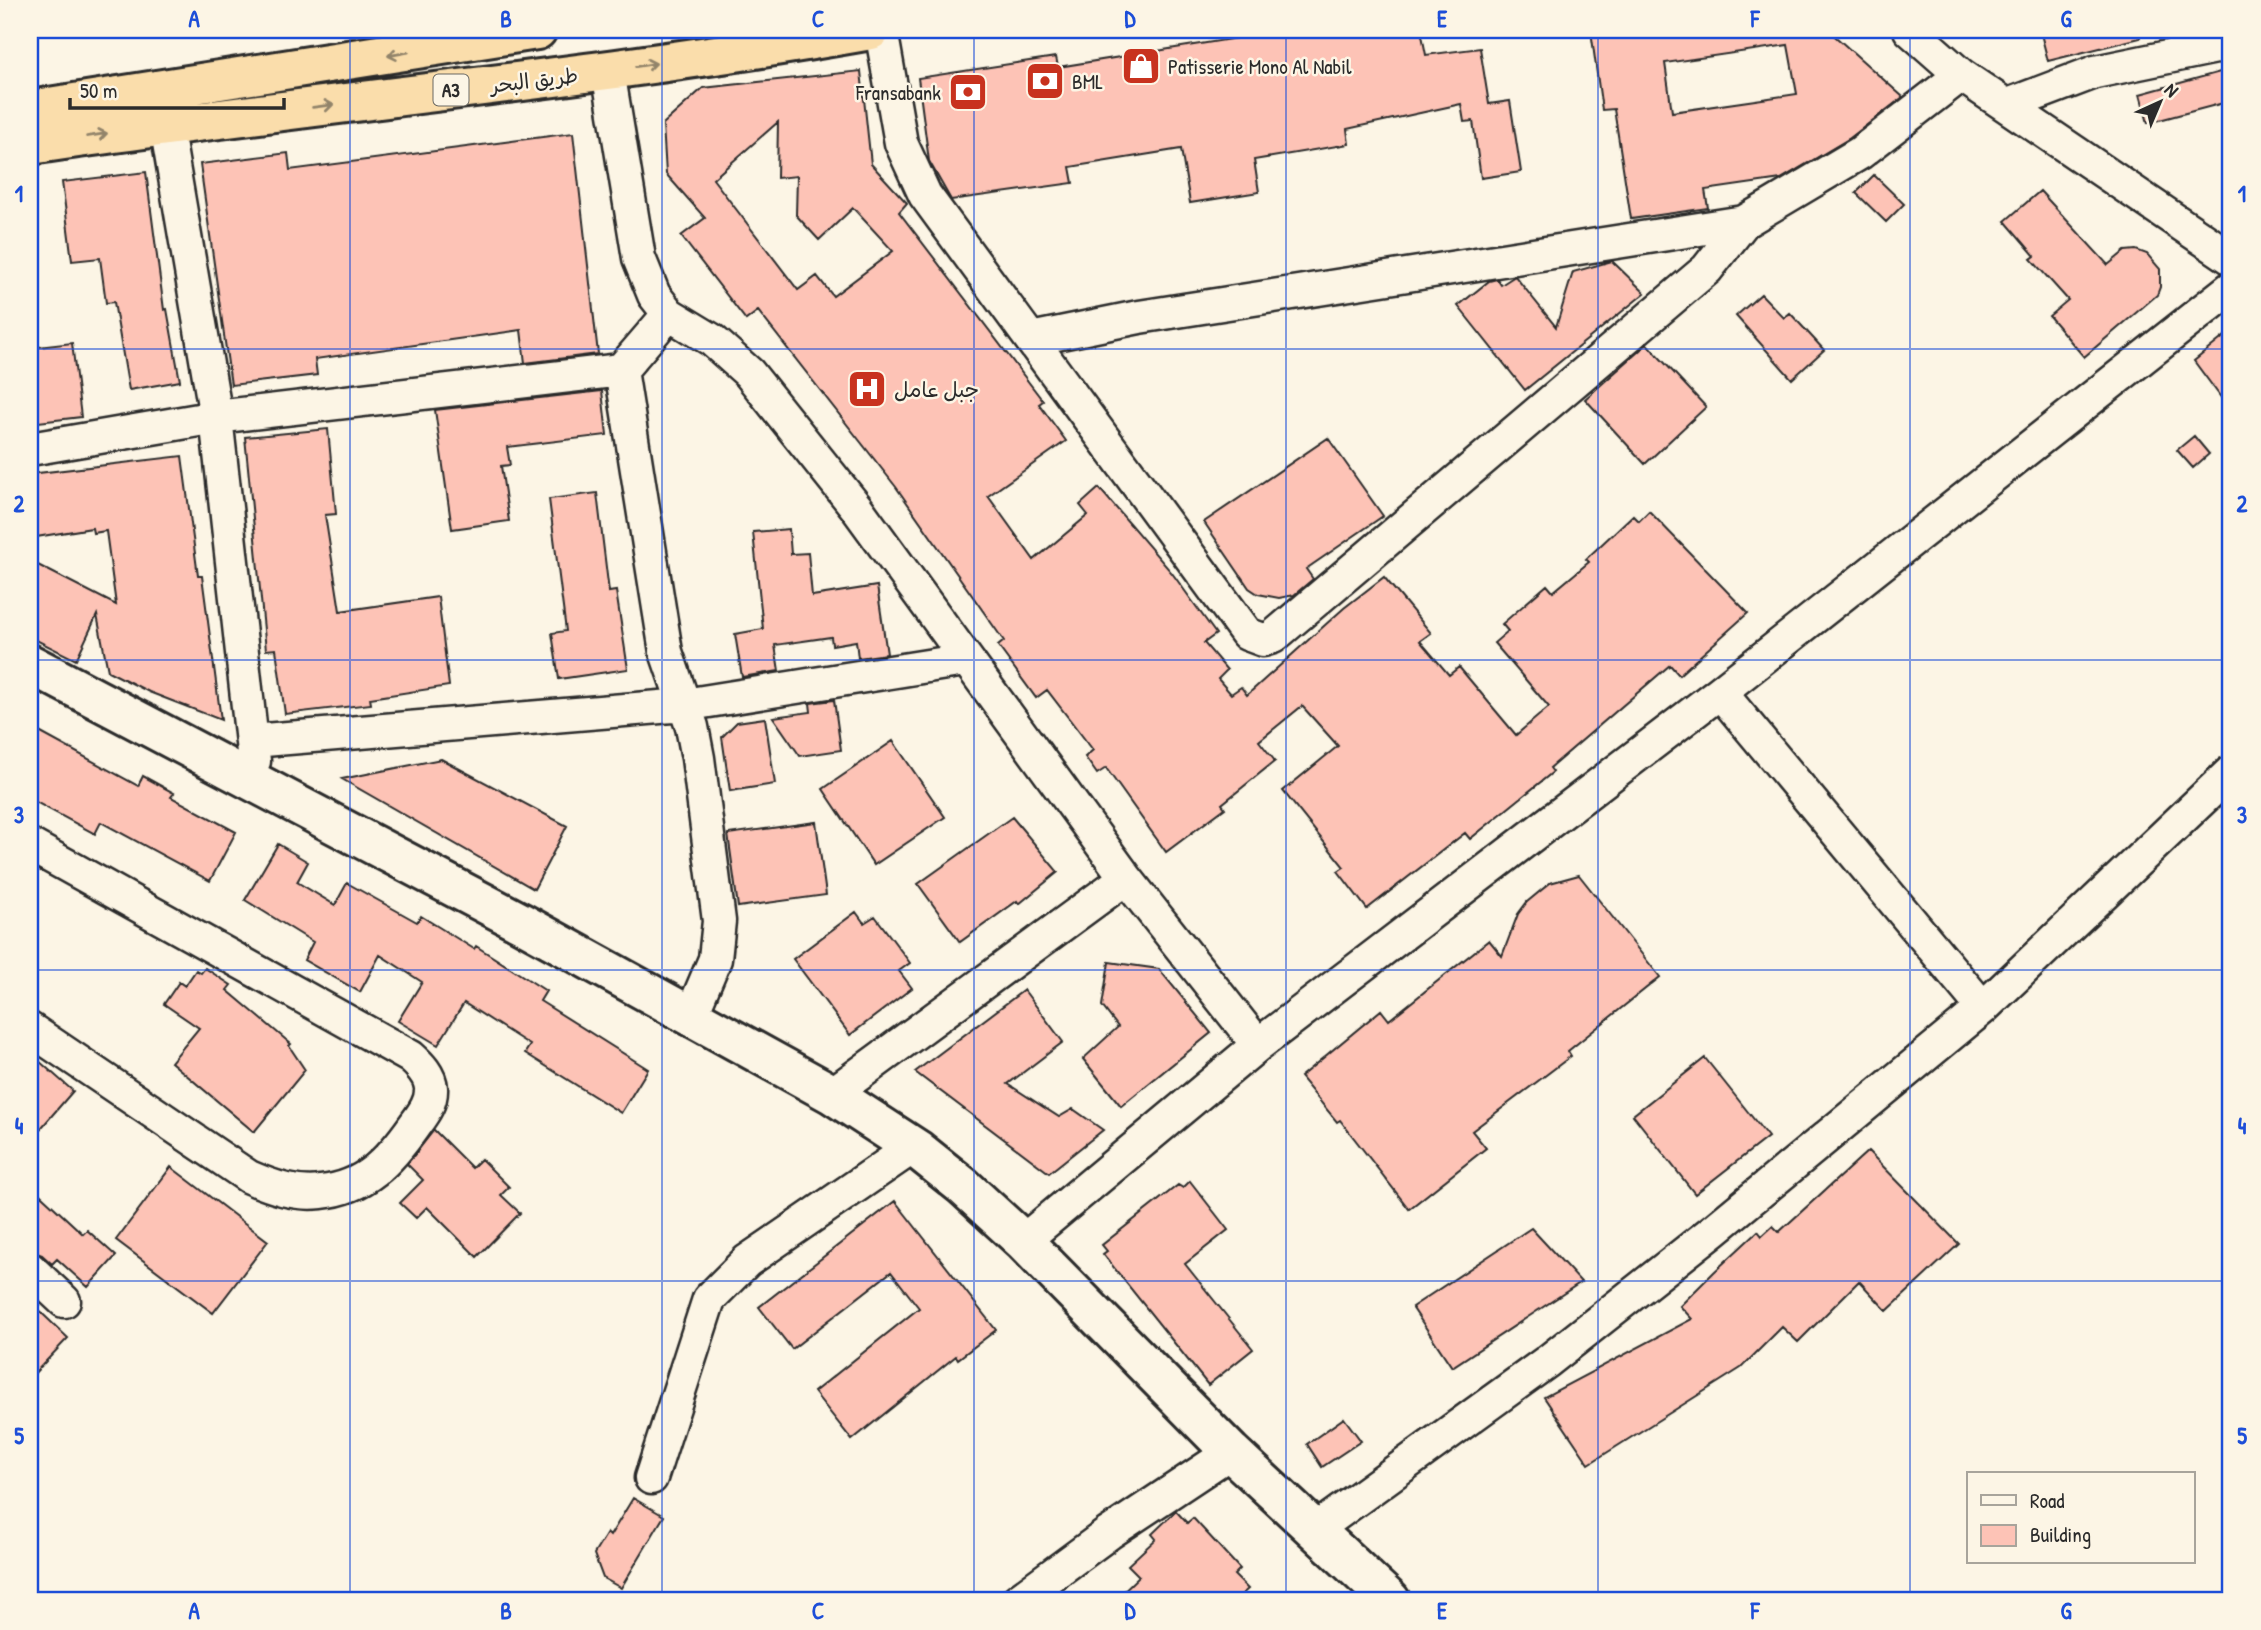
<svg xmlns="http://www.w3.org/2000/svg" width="2261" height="1630" viewBox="0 0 2261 1630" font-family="'Patrick Hand','Playpen Sans Arabic',sans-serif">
<rect width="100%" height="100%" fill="#fcf5e5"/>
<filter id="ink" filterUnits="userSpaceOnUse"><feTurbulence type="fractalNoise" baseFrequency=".0143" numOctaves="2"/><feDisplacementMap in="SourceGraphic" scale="14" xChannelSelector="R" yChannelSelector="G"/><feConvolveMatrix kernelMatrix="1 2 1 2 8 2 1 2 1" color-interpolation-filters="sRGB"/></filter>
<g filter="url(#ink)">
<path fill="#fdc3b6" stroke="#2b2b2b" stroke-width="2" fill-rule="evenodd" d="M 1255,30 L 1421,30 L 1426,55 L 1480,48 L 1489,104 L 1510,101 L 1521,172 L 1481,178 L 1473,121 L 1464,122 L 1461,104 L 1347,129 L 1349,144 L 1254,160 L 1259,192 L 1190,203 L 1181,149 L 1070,167 L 1073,183 L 951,200 L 929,161 L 918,78 L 1056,57 L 1058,67 L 1256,35 Z
M 1602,30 L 1828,30 L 1903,97 L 1850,138 L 1781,179 L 1705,190 L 1708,208 L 1631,219 L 1614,109 L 1602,110 L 1591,31 ZM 1788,45 L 1797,94 L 1672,112 L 1665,63 Z
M 2040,30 L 2139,30 L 2140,38 L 2048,61 Z
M 2231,69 L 2231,101 L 2148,123 L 2140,94 Z
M 861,71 L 871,164 L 907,203 L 899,212 L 1043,401 L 1039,404 L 1066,441 L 988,496 L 1034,560 L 1088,515 L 1080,505 L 1099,488 L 1172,573 L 1216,634 L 1204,643 L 1227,670 L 1218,679 L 1231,694 L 1241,687 L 1247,695 L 1344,608 L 1384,577 L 1431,633 L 1420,641 L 1449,675 L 1459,667 L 1516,735 L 1549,707 L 1494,643 L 1508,631 L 1502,624 L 1547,585 L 1553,592 L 1589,562 L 1586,559 L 1633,515 L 1639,521 L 1649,511 L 1748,613 L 1679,675 L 1670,665 L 1550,768 L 1553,772 L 1470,839 L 1465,833 L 1367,909 L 1338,871 L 1344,867 L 1283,791 L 1338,746 L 1302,706 L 1259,741 L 1275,761 L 1222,804 L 1225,808 L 1166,852 L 1106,768 L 1097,774 L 1085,757 L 1093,750 L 1047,690 L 1036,698 L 998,646 L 1004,641 L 896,487 L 758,311 L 746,320 L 681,236 L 705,218 L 666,174 L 663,124 L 703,88 ZM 778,122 L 777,178 L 797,176 L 796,215 L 819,240 L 853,208 L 893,251 L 833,296 L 817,276 L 798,290 L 713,179 Z
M 573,133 L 598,354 L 525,363 L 521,330 L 315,359 L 317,375 L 231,385 L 200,164 L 288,153 L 290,170 Z
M 146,172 L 164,310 L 167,309 L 180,381 L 129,390 L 114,302 L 106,303 L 100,258 L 72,261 L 62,182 Z
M 1874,175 L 1904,204 L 1886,222 L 1856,193 Z
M 2040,191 L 2108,265 L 2125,251 L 2136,250 L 2147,254 L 2160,269 L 2160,287 L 2157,295 L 2084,357 L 2049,316 L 2068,300 L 2031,259 L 2035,256 L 2005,221 Z
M 1612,261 L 1645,293 L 1525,390 L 1458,306 L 1489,281 L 1497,279 L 1501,285 L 1515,276 L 1556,327 L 1573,272 Z
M 1761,294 L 1784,318 L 1790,313 L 1824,350 L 1792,379 L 1736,316 Z
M 2231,331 L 2231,411 L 2194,361 Z
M 72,343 L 81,417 L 30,423 L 30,348 Z
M 1647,344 L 1706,407 L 1645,464 L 1585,399 Z
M 602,391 L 607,435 L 507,447 L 510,465 L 501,466 L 509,521 L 452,529 L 435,410 Z
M 328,429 L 336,514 L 325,515 L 340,611 L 438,597 L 449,686 L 370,698 L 371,704 L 285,714 L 276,649 L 266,650 L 245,437 Z
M 2194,436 L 2209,454 L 2193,468 L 2177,450 Z
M 1328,438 L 1383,516 L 1306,569 L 1313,579 L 1294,595 L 1279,598 L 1258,594 L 1249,588 L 1204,522 Z
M 182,456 L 198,576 L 202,576 L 221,720 L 149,692 L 108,671 L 97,615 L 76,660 L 30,637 L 30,561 L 116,605 L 106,531 L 93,533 L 92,528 L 30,538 L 30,474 Z
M 597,493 L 609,592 L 616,591 L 628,669 L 559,679 L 552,633 L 566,631 L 549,499 Z
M 789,529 L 791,554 L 808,553 L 812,596 L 877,586 L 887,654 L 858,658 L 856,641 L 832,645 L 831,637 L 775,645 L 779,671 L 742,677 L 735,634 L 763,629 L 753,532 Z
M 834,700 L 841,750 L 800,756 L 773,717 L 811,712 L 810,703 Z
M 765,718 L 775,784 L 730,791 L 722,737 L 737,722 Z
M 30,727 L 138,786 L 143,776 L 174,793 L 171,797 L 236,832 L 210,881 L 101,822 L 95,834 L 30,799 Z
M 893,741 L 945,817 L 874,865 L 823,789 Z
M 441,759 L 567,826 L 534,889 L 342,779 Z
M 1012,817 L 1058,872 L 1019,904 L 1017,901 L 960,942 L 918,884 Z
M 816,822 L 826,895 L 738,907 L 728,834 Z
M 278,844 L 308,862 L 297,882 L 335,905 L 347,883 L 417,922 L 421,916 L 474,949 L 476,946 L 546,991 L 540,1001 L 648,1069 L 621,1113 L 525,1053 L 530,1045 L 464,1003 L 438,1045 L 398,1021 L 422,982 L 380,955 L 360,992 L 304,960 L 313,942 L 245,900 Z
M 1579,875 L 1660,977 L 1568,1051 L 1571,1056 L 1472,1131 L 1486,1148 L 1409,1209 L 1340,1120 L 1337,1122 L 1300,1077 L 1381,1010 L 1389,1020 L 1489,940 L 1502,956 L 1518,914 L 1527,902 L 1550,883 Z
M 856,912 L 864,923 L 875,916 L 910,963 L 899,971 L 912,988 L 850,1035 L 793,959 Z
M 1109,962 L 1159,969 L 1211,1033 L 1121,1106 L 1083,1059 L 1118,1027 L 1102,1006 Z
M 205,968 L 231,985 L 227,990 L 291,1044 L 289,1046 L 305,1070 L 254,1132 L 171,1062 L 199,1028 L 164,1004 L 179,982 L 185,986 L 196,970 L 201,973 Z
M 1024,990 L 1063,1042 L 1008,1084 L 1059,1117 L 1073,1109 L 1103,1130 L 1049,1173 L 915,1072 Z
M 30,1053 L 73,1091 L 30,1141 Z
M 1705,1058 L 1768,1137 L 1695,1194 L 1633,1115 Z
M 434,1130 L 472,1168 L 481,1159 L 509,1187 L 501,1195 L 520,1213 L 477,1257 L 427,1207 L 416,1218 L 400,1203 L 423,1180 L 407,1164 Z
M 1868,1151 L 1959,1244 L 1887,1311 L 1859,1281 L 1798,1342 L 1782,1327 L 1741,1368 L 1589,1464 L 1544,1397 L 1692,1319 L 1680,1306 L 1714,1272 L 1758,1231 L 1762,1236 L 1773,1226 L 1779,1232 Z
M 171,1167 L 268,1241 L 213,1313 L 116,1240 Z
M 1190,1181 L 1228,1230 L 1185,1264 L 1253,1349 L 1208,1385 L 1103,1254 L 1107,1251 L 1102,1245 L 1178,1185 L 1183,1188 Z
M 30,1185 L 83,1234 L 87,1230 L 116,1256 L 88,1287 L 57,1259 L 52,1264 L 42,1255 L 30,1251 Z
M 895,1201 L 996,1330 L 958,1359 L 956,1356 L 852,1440 L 814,1392 L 919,1308 L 891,1272 L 792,1349 L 759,1307 Z
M 1531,1228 L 1581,1282 L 1452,1367 L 1412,1307 Z
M 30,1302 L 68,1338 L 30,1378 Z
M 1344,1418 L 1361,1441 L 1322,1467 L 1307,1444 Z
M 633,1498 L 664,1516 L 621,1588 L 603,1578 L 594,1554 L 607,1533 L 610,1536 Z
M 1176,1511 L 1187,1523 L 1193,1518 L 1240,1569 L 1234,1575 L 1248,1589 L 1236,1600 L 1114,1600 L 1139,1576 L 1128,1565 L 1156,1539 L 1152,1534 Z"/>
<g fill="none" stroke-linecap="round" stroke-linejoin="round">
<g stroke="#2b2b2b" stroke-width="37">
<path id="minor" d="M 881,30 L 901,143 L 925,195 L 1247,634 L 1263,640 L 1273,637 L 1707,269 L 1744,222 L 1860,153 L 1961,75
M 1910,30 L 1961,75 L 2231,258
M 608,71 L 639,258 L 654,295 L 669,314 L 712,340 L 749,373 L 856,507 L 1126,878 L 1258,1045
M 2008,105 L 2095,72 L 2231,44
M 166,125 L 216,417 L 254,761
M 1031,339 L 1139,317 L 1744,222
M 621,370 L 666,652 L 692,727 L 698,758 L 719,921 L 715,959 L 690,1018
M 30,449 L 216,417 L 621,370 L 669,314
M 1720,692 L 1983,1008
M 252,741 L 684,705 L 965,660
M 30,845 L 411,1057 C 420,1065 430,1075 431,1088 C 432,1103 422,1115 414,1126 C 390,1160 365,1188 321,1192 C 295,1195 272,1187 249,1177 L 30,1029
M 832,1094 L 1126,878
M 1023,1241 L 1258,1045 L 1720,692 L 2231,288
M 30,1269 L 64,1301
M 651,1478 L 709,1299 L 747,1261 L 913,1147
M 1316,1529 L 1548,1361 L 1714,1230 L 1983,1008 L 2231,772
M 1018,1600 L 1109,1533 L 1231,1452"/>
</g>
<g stroke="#2b2b2b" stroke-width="44">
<path id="secondary" d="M 30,664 L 522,923 L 832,1094 L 918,1150 L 963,1186 L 1023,1241 L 1231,1452 L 1390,1600"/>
</g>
<g stroke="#2b2b2b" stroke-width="44">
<path id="trunk" d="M 30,110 L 537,30
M 30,145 C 310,103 592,79 871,30"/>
</g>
<use href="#minor" stroke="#fcf5e5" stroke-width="32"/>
<use href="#secondary" stroke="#fcf5e5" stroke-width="38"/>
<use href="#trunk" stroke="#faddab" stroke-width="38"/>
</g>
<defs><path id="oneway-shaft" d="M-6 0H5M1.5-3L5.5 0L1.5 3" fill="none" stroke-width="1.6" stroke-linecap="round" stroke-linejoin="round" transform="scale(1.75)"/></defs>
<g stroke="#92846b">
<use href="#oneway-shaft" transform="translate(398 54) rotate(170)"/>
<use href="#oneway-shaft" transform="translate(646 65) rotate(-9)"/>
<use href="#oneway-shaft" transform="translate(323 106) rotate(-7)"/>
<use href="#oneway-shaft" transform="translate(97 135) rotate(-9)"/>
</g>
</g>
<path fill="none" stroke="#1d4ed8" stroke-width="2" stroke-opacity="0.55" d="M 350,30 L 350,1600M 662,30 L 662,1600M 974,30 L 974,1600M 1286,30 L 1286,1600M 1598,30 L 1598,1600M 1910,30 L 1910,1600M 30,349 L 2231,349M 30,660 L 2231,660M 30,970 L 2231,970M 30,1281 L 2231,1281"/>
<defs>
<g id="shop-square" transform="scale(2.0125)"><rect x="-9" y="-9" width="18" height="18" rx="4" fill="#c8321e" stroke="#fcf5e5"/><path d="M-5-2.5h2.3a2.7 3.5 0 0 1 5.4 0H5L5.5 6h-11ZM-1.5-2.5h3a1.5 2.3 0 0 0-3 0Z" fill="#fff"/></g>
<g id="bank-square" transform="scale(2.0125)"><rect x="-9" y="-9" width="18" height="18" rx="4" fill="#c8321e" stroke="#fcf5e5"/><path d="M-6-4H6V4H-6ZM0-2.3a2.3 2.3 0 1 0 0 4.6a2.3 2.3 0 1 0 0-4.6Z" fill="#fff"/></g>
<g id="hospital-square" transform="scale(2.0125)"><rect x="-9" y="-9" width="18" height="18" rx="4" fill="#c8321e" stroke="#fcf5e5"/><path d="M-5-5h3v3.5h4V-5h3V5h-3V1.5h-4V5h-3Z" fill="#fff"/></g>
</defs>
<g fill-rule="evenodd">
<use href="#shop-square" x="1141" y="66"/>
<use href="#bank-square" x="1045" y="81"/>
<use href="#bank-square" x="968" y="92"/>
<use href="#hospital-square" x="867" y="389"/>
</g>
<g text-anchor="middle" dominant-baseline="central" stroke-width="5" stroke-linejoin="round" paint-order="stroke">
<rect fill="#fcf5e5" stroke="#6a6863" stroke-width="2" x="433.5" y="74.5" width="35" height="31" rx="5"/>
<g font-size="19" font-weight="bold" fill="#2b2b2b">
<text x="451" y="90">A3</text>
</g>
<g font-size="21" fill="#2b2b2b" stroke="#fcf5e5" text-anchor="start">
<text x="1168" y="66">Patisserie Mono Al Nabil</text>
<text x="1072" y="81">BML</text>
<text x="941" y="92" text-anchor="end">Fransabank</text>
<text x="894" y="389">جبل عامل</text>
</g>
<g font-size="21" fill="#2b2b2b" stroke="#fcf5e5">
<text transform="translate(534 80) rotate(-7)">طريق البحر</text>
</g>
</g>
<rect width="2261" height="1630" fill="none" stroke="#fcf5e5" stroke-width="77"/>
<rect x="1967" y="1472" width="228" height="91" fill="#fcf5e5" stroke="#a8a49b" stroke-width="2"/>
<rect x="1981" y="1495" width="35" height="10" fill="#fcf5e5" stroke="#a8a49b" stroke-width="2"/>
<text x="2030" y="1508" font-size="21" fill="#2b2b2b">Road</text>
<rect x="1981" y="1525" width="35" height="21" fill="#fdc3b6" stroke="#a8a49b" stroke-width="2"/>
<text x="2030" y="1542" font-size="21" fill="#2b2b2b">Building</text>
<g transform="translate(2160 102) rotate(44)" stroke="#fcf5e5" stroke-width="5" paint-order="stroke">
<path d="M0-5L12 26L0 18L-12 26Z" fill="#2b2b2b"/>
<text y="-10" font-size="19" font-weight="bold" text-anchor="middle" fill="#2b2b2b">N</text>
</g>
<path d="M70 98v10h214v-10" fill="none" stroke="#2b2b2b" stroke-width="3.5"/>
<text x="80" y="98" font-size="21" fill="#2b2b2b" stroke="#fcf5e5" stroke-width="5" paint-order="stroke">50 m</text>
<rect x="38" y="38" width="2184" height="1554" fill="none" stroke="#1d4ed8" stroke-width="2.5"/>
<g font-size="23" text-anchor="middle" font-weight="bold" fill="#1d4ed8">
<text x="194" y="27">A</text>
<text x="506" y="27">B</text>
<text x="818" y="27">C</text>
<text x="1130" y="27">D</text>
<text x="1442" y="27">E</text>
<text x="1755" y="27">F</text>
<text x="2066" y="27">G</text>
<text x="19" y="202">1</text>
<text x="2242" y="202">1</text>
<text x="19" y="512">2</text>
<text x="2242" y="512">2</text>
<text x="19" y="823">3</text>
<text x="2242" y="823">3</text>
<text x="19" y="1134">4</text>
<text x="2242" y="1134">4</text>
<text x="19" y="1444">5</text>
<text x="2242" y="1444">5</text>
<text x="194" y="1619">A</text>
<text x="506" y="1619">B</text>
<text x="818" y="1619">C</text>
<text x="1130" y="1619">D</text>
<text x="1442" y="1619">E</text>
<text x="1755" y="1619">F</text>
<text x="2066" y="1619">G</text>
</g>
</svg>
